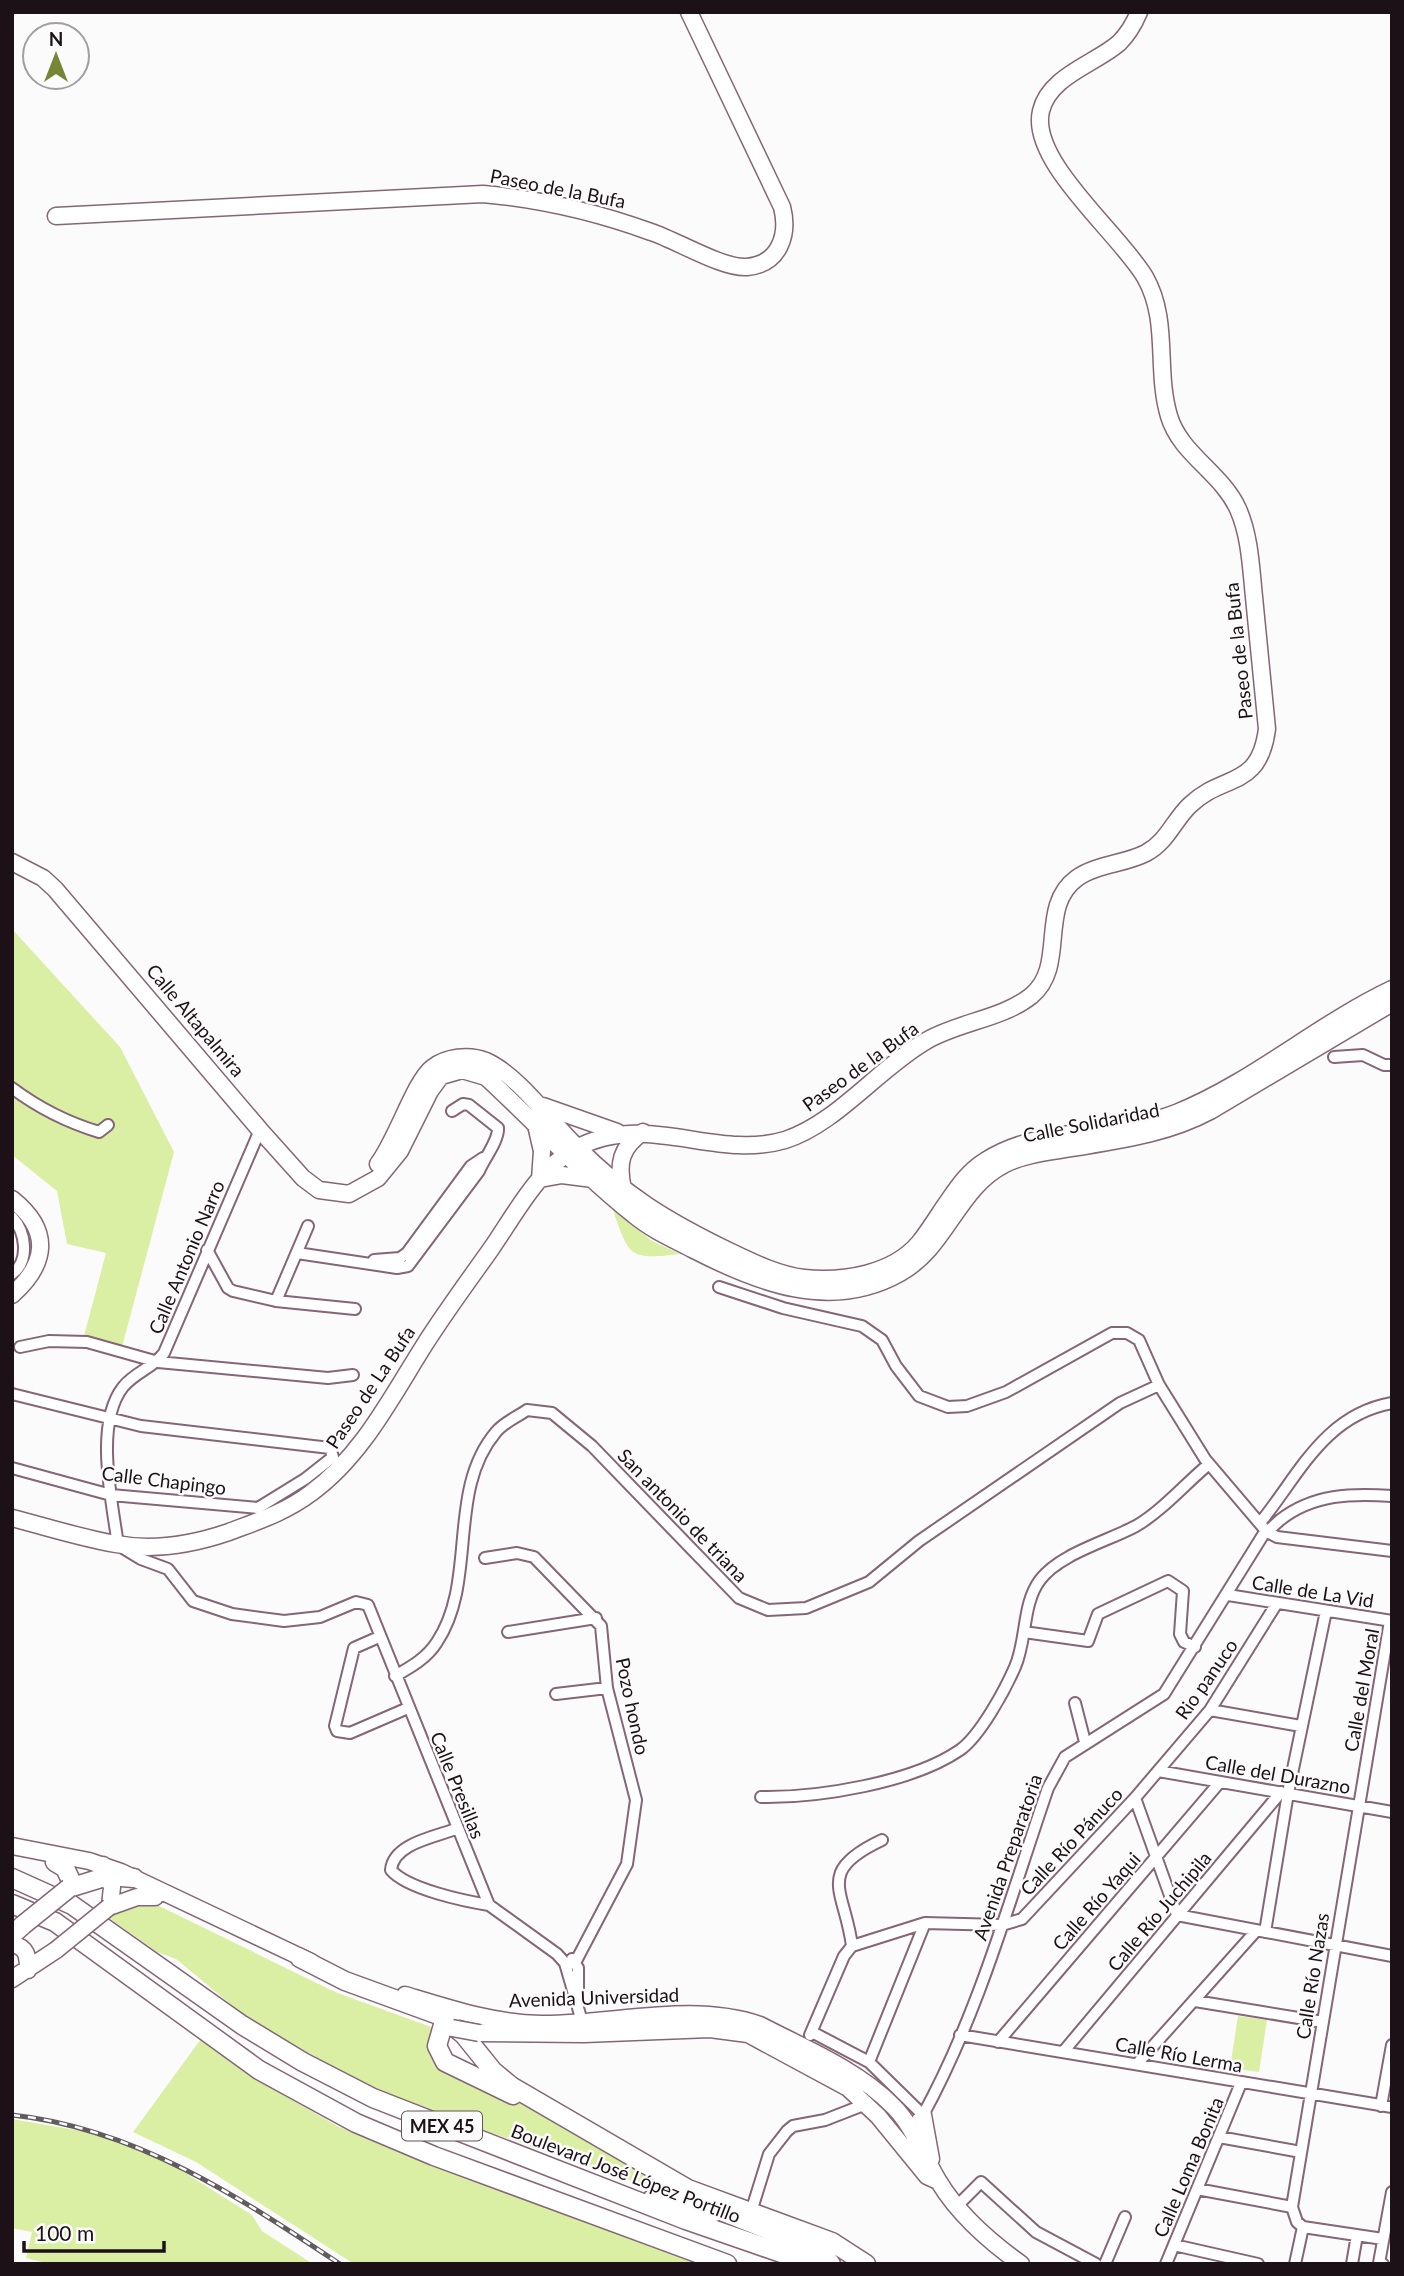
<svg xmlns="http://www.w3.org/2000/svg" width="1404" height="2276" viewBox="0 0 1404 2276" font-family="Lato,sans-serif">
<rect width="100%" height="100%" fill="#fbfbfb"/>
<path fill="#dbefa4" d="M 12,929 L 120,1047 L 174,1152 L 122,1347 L 84,1336 L 106,1253 L 67,1244 L 57,1191 L 12,1155 Z
M 613,1210 L 652,1241 L 680,1254 C 629,1260 629,1257 613,1210 Z
M 151,1902 L 335,1992 L 431,2027 L 431,2036 L 447,2072 L 533,2109 L 588,2139 L 673,2195 L 410,2105 L 351,2077 L 246,2017 L 176,1959 L 157,1952 L 108,1917 L 122,1906 Z
M 1238,2016 L 1267,2020 L 1259,2072 L 1230,2068 Z
M 201,2039 L 247,2074 L 339,2127 L 699,2264 L 354,2264 L 196,2162 L 133,2132 Z
M 12,2119 L 82,2131 L 126,2144 L 176,2167 L 252,2215 L 262,2231 L 313,2264 L 50,2264 L 26,2258 L 32,2232 L 12,2228 Z"/>
<g fill="none" stroke-linecap="round" stroke-linejoin="round">
<g stroke="#846677" stroke-width="14">
<path id="street" d="M 1334,1057 L 1363,1055 L 1384,1065 L 1392,1065
M 12,1088 C 40,1109 66,1122 99,1132 L 108,1125
M 260,1130 L 164,1353 C 153,1368 135,1372 123,1387 C 94,1424 112,1501 118,1545 L 141,1559 L 168,1569 L 193,1601 L 232,1614 L 284,1621 L 320,1617 L 356,1602 L 368,1605 L 489,1905 L 557,1954 L 565,1963 L 583,2025
M 12,1217 C 26,1232 30,1261 12,1274
M 207,1250 L 228,1288 L 233,1291 L 276,1301 L 355,1309
M 297,1253 L 397,1268 L 408,1266 L 479,1171 C 484,1159 499,1140 498,1128 L 469,1105 L 463,1104 L 452,1111
M 374,1260 L 400,1258 L 407,1253 L 471,1166 L 483,1158
M 719,1287 L 783,1308 L 862,1326 L 882,1340 L 896,1366 L 919,1396 L 948,1407 L 967,1406 L 1006,1392 L 1112,1333 L 1127,1333 L 1139,1340 L 1159,1385 L 1205,1459 L 1267,1532 L 1277,1537 L 1392,1551
M 276,1301 L 308,1226
M 20,1347 L 49,1341 L 87,1342 L 158,1362 L 328,1378 L 353,1375
M 12,1394 L 141,1426 L 330,1448 L 333,1457 L 305,1479 L 258,1508 L 111,1495 L 12,1468
M 1260,1523 C 1299,1475 1324,1415 1392,1403
M 485,1558 L 517,1553 L 534,1557 L 601,1626 L 607,1688 L 636,1800 L 627,1864 L 576,1961
M 1228,1595 L 1392,1621
M 508,1632 L 596,1618
M 1024,1632 L 1088,1641 L 1098,1614 L 1168,1581 L 1183,1591 L 1180,1634 L 1184,1642 L 1195,1647
M 379,1637 L 354,1648 L 335,1726 L 337,1731 L 350,1733 L 408,1708
M 395,1676 C 411,1667 427,1658 437,1642 C 478,1580 446,1491 496,1432 C 503,1423 517,1417 527,1410 L 552,1413 L 592,1446 L 739,1598 L 768,1610 L 806,1608 L 869,1582 L 919,1541 L 1120,1403 L 1159,1385
M 556,1694 L 607,1688
M 1075,1703 L 1085,1742
M 1210,1710 L 1301,1726
M 1158,1771 L 1392,1812
M 761,1797 C 817,1798 912,1783 960,1750 C 980,1736 1005,1690 1015,1667 C 1027,1640 1022,1604 1040,1580 C 1059,1554 1108,1541 1136,1526 C 1162,1511 1186,1483 1209,1464
M 1135,1798 L 1177,1915 L 1392,1956
M 456,1829 C 434,1837 393,1844 391,1870 C 407,1889 464,1901 489,1905
M 1265,1932 L 1288,1793 L 1326,1611
M 852,1946 L 925,1923 L 1002,1925 L 1022,1919 L 1135,1798 L 1210,1710 L 1277,1603
M 852,1946 C 845,1890 814,1872 882,1840
M 572,1959 L 578,1968 L 578,1996
M 1195,2001 L 1323,2022
M 812,2032 L 869,2062 L 923,2115
M 810,2035 L 844,1956 L 852,1946
M 960,2035 L 1392,2107
M 998,2042 L 1220,1782
M 1063,2052 L 1281,1792
M 869,2062 L 925,1923
M 1137,2064 L 1256,1931
M 1381,2106 L 1392,2045
M 918,2118 L 923,2115 C 979,2013 1010,1898 1048,1788 L 1065,1757 L 1164,1694 L 1263,1535 C 1269,1531 1274,1525 1280,1520 C 1313,1494 1352,1493 1392,1496
M 1219,2137 L 1301,2152
M 1197,2189 L 1292,2207
M 958,2205 L 981,2182 L 1036,2232 L 1096,2264
M 751,2212 L 769,2154 L 787,2131 L 793,2126 L 825,2120 L 866,2104
M 1383,2239 L 1303,2227 L 1297,2222 L 1292,2207 L 1390,1621
M 1174,2245 L 1258,2264
M 1105,2264 L 1125,2217
M 1166,2264 L 1241,2083
M 1295,2264 L 1303,2227
M 1352,2264 L 1357,2235
M 1383,2264 L 1379,2263 L 1392,2192"/>
</g>
<g stroke="#846677" stroke-width="19">
<path id="secondary" d="M 56,216 L 483,194 C 539,199 599,213 651,232 C 676,240 723,269 747,267 C 780,264 789,234 782,207 L 689,12
M 12,862 L 43,878 L 55,889 L 260,1130 L 303,1178 L 319,1190 L 349,1194 L 378,1178 L 400,1151 L 430,1091 L 441,1076 L 462,1070 L 486,1077 C 536,1123 581,1173 634,1215 C 652,1230 673,1239 694,1250 C 758,1283 831,1312 900,1273 C 947,1247 957,1188 1005,1164 C 1025,1154 1050,1152 1072,1148 C 1120,1140 1167,1134 1210,1111 L 1392,1003
M 543,1106 L 617,1132
M 536,1125 L 542,1151 L 540,1179 L 562,1175 L 593,1179
M 378,1164 C 396,1141 415,1081 432,1068 C 446,1057 469,1054 486,1061 C 519,1076 550,1121 576,1146 C 624,1195 667,1221 729,1251 C 752,1262 778,1275 804,1278 C 843,1282 893,1274 919,1243 C 928,1232 936,1219 944,1207 C 956,1190 967,1172 985,1161 C 1041,1125 1115,1137 1176,1113 C 1253,1082 1318,1024 1392,989
M 623,1189 C 617,1163 621,1147 643,1132
M 12,1199 C 51,1230 48,1263 12,1295
M 12,1518 C 47,1527 81,1538 116,1544 C 153,1551 194,1544 229,1532 C 258,1521 286,1512 311,1493 C 362,1456 392,1396 425,1344 C 446,1311 469,1280 491,1249 C 514,1216 538,1169 575,1149 C 646,1110 715,1161 785,1140 C 836,1124 879,1068 926,1041 C 958,1022 1002,1019 1031,996 C 1068,966 1037,907 1077,878 C 1097,864 1125,864 1146,853 C 1167,842 1174,820 1190,805 C 1223,773 1259,790 1267,729 C 1263,685 1258,641 1254,597 C 1251,568 1250,536 1238,509 C 1222,473 1180,454 1169,416 C 1155,369 1170,321 1145,277 C 1119,233 1029,161 1041,111 C 1049,76 1095,64 1119,43 C 1128,34 1134,24 1139,12
M 12,1846 L 89,1861 L 121,1872 L 311,1962
M 103,1865 L 112,1887 L 110,1906
M 109,1907 L 137,1897 L 155,1897
M 12,1944 C 27,1947 28,1956 28,1970
M 12,1979 L 56,1950
M 405,1995 C 451,2009 493,2023 541,2024 C 612,2025 691,2001 760,2025 C 804,2048 856,2069 892,2105 C 914,2126 923,2156 939,2182 C 959,2215 990,2242 1021,2264
M 479,2033 L 584,2034 L 710,2029 L 748,2034 L 848,2088 L 878,2116 L 927,2176 L 938,2181
M 923,2115 L 931,2159
M 706,2206 L 824,2253 L 832,2264"/>
</g>
<g stroke="#846677" stroke-width="21">
<path id="primary" d="M 55,1862 L 65,1868 L 73,1885
M 12,1878 L 72,1905 L 242,2025 L 303,2062 L 373,2098 L 686,2220 L 813,2264
M 69,1888 L 108,1876 L 134,1878
M 12,1904 L 55,1922 L 259,2070 L 356,2123 L 434,2156 L 727,2264
M 12,1935 L 23,1925
M 300,1958 L 345,1981 L 441,2016 L 464,2035 L 493,2071 L 511,2086 L 688,2189 L 832,2242 L 866,2264
M 443,2025 L 437,2046 L 445,2062 L 513,2095
M 653,2198 L 715,2212"/>
</g>
<use href="#street" stroke="#fff" stroke-width="10"/>
<use href="#secondary" stroke="#fff" stroke-width="16"/>
<use href="#primary" stroke="#fff" stroke-width="18"/>
<g stroke="#625b5f" stroke-width="5">
<path id="rail" d="M 12,2115 C 135,2128 239,2197 340,2264"/>
</g>
<use href="#rail" stroke="#fbfbfb" stroke-width="2.5" stroke-dasharray="8" stroke-linecap="butt"/>
<g stroke="#846677" stroke-width="19" stroke-linecap="butt">
<path id="secondary-bridge" d="M 56,1950 L 109,1907
M 452,2028 L 479,2033"/>
</g>
<g stroke="#846677" stroke-width="21" stroke-linecap="butt">
<path id="primary-bridge" d="M 23,1925 L 69,1888"/>
</g>
<use href="#secondary-bridge" stroke="#fff" stroke-width="16"/>
<use href="#primary-bridge" stroke="#fff" stroke-width="18"/>
</g>
<g text-anchor="middle" dominant-baseline="central" stroke-width="5" stroke-linejoin="round" paint-order="stroke">
<rect fill="#fbfbfb" stroke="#5f575b" stroke-width="2" x="402" y="2111.5" width="80" height="29" rx="5"/>
<g font-size="18" font-weight="bold" fill="#1c1117">
<text x="442" y="2126">MEX 45</text>
</g>
<g font-size="19" fill="#1c1117" stroke="#fbfbfb">
<text transform="translate(558 188) rotate(11)">Paseo de la Bufa</text>
<text transform="translate(1238 651) rotate(-96)">Paseo de la Bufa</text>
<text transform="translate(196 1020) rotate(50)">Calle Altapalmira</text>
<text transform="translate(860 1066) rotate(-36)">Paseo de la Bufa</text>
<text transform="translate(1091 1122) rotate(-11)">Calle Solidaridad</text>
<text transform="translate(186 1257) rotate(-67)">Calle Antonio Narro</text>
<text transform="translate(370 1387) rotate(-56)">Paseo de La Bufa</text>
<text transform="translate(164 1480) rotate(7)">Calle Chapingo</text>
<text transform="translate(683 1515) rotate(46)">San antonio de triana</text>
<text transform="translate(1313 1591) rotate(9)">Calle de La Vid</text>
<text transform="translate(1206 1679) rotate(-55)">Rio panuco</text>
<text transform="translate(1361 1690) rotate(-80)">Calle del Moral</text>
<text transform="translate(633 1706) rotate(78)">Pozo hondo</text>
<text transform="translate(1278 1774) rotate(10)">Calle del Durazno</text>
<text transform="translate(458 1785) rotate(68)">Calle Presillas</text>
<text transform="translate(1071 1841) rotate(-47)">Calle Río Pánuco</text>
<text transform="translate(1007 1857) rotate(-71)">Avenida Preparatoria</text>
<text transform="translate(1096 1901) rotate(-49)">Calle Río Yaqui</text>
<text transform="translate(1159 1911) rotate(-50)">Calle Río Juchipila</text>
<text transform="translate(1312 1976) rotate(-81)">Calle Río Nazas</text>
<text transform="translate(594 1997) rotate(-2)">Avenida Universidad</text>
<text transform="translate(1179 2054) rotate(10)">Calle Río Lerma</text>
<text transform="translate(1188 2167) rotate(-67)">Calle Loma Bonita</text>
<text transform="translate(626 2173) rotate(21)">Boulevard José López Portillo</text>
</g>
</g>
<rect width="1404" height="2276" fill="none" stroke="#1c1117" stroke-width="28"/>
<g transform="translate(56 56)"><circle r="33" fill="#fbfbfb" stroke="#a29da0" stroke-width="2"/>
<path d="M0-5L12 26L0 18L-12 26Z" fill="#758636"/>
<text y="-10" font-size="19" font-weight="bold" text-anchor="middle" fill="#1c1117">N</text>
</g>
<path d="M24 2241v10h140v-10" fill="none" stroke="#1c1117" stroke-width="3.5"/>
<text x="35" y="2241" font-size="21" fill="#1c1117" stroke="#fbfbfb" stroke-width="5" paint-order="stroke">100 m</text>
</svg>
